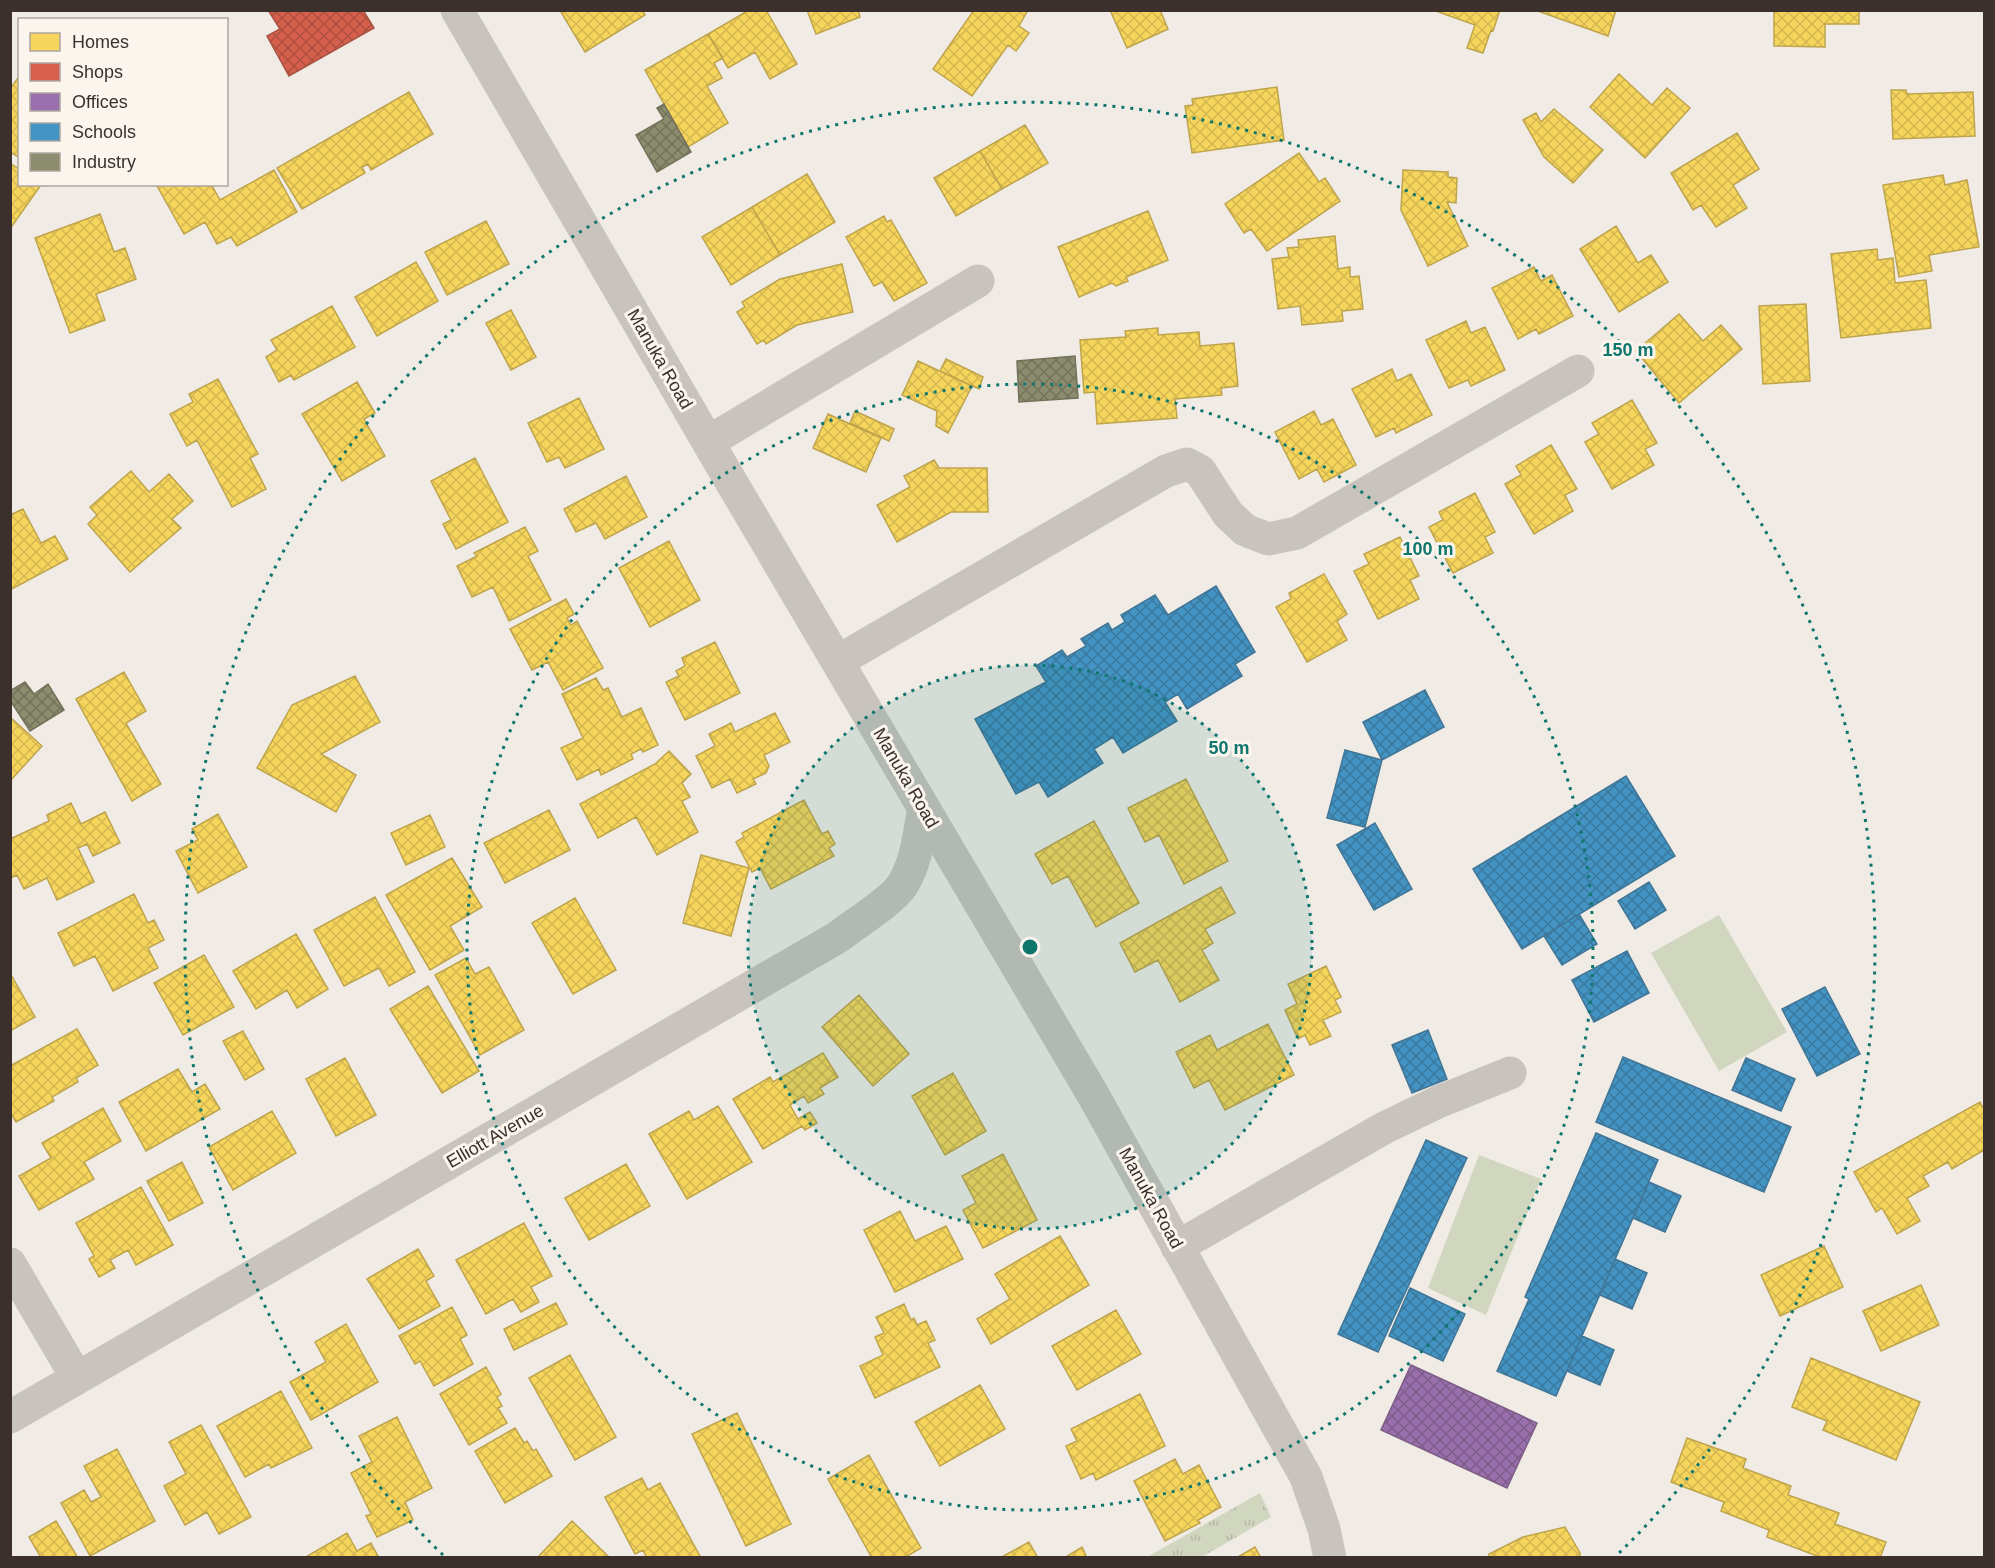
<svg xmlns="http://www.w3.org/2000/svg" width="1995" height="1568" viewBox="0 0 1995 1568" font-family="Arial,sans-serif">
<defs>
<pattern id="park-tufts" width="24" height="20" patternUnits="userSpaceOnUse" patternTransform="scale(1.5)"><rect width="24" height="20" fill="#d1d6bf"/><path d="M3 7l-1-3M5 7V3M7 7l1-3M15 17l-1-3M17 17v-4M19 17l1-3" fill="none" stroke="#b4b8a4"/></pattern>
<pattern id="homes-cross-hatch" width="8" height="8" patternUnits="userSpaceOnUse" patternTransform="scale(1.5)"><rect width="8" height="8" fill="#f6d55c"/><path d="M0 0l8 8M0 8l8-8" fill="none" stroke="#d4b750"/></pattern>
<pattern id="shops-cross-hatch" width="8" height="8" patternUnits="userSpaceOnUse" patternTransform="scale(1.5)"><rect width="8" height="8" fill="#d6604d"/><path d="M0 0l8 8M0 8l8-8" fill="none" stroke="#af5040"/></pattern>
<pattern id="offices-cross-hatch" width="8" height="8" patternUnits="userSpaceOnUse" patternTransform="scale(1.5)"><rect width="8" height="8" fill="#9970ab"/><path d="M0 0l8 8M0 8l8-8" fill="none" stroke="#7e5c8b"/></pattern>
<pattern id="schools-cross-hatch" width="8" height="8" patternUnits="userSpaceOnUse" patternTransform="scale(1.5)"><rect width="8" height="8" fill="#4393c3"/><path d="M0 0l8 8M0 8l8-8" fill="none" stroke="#39789f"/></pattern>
<pattern id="industry-cross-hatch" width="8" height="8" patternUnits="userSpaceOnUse" patternTransform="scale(1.5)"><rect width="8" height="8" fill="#8c8c6e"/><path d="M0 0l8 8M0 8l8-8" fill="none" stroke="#74735b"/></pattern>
</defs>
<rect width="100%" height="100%" fill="#f0ebe5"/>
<path fill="#d1d6bf" d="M 1719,915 L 1787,1032 L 1719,1071 L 1651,953 Z
M 1479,1155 L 1541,1179 L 1486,1315 L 1428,1288 Z"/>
<path fill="url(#park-tufts)" d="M 1260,1493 L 1271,1517 L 1202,1557 L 1147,1557 Z"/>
<path fill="url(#homes-cross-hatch)" stroke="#bea44d" stroke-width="1.5" d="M 563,10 L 642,10 L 645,15 L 585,52 L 561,12 Z
M 749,10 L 766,10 L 797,64 L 770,79 L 755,52 L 728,68 L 708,34 Z
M 807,10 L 858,10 L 860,17 L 816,34 Z
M 974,10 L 1028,10 L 1019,26 L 1029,33 L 1016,51 L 1008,45 L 972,96 L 933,69 Z
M 1110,10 L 1160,10 L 1168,29 L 1127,48 Z
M 1433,10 L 1500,10 L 1493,31 L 1491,30 L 1483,53 L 1467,48 L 1475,25 Z
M 1535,10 L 1616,10 L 1608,36 Z
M 1774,10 L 1859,10 L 1859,24 L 1825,24 L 1825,47 L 1774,46 Z
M 708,34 L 723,58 L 714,63 L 722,78 L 707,86 L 728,123 L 688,147 L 645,70 Z
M 1619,74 L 1652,105 L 1667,88 L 1690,108 L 1645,158 L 1590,107 Z
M 18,78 L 20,79 L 20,158 L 10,152 L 10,89 Z
M 1277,87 L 1284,140 L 1192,153 L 1185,106 L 1193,105 L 1192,99 Z
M 1891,90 L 1906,90 L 1907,94 L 1973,92 L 1975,136 L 1893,139 Z
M 409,92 L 433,134 L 371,170 L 368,164 L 362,167 L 365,173 L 302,209 L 277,168 Z
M 1554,109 L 1603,150 L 1573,183 L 1544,157 L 1523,120 L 1536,113 L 1541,122 Z
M 1025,125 L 1048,163 L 1002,189 L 980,151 Z
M 1737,133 L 1759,169 L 1733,185 L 1747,208 L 1716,227 L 1701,205 L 1693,210 L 1671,173 Z
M 980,151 L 1002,189 L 956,216 L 934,178 Z
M 1299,153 L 1319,182 L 1325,178 L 1340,201 L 1267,251 L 1251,229 L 1244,233 L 1225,204 Z
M 10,163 L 20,170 L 20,184 L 41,185 L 10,229 Z
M 274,170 L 297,212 L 237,246 L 231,237 L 217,244 L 205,222 L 184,234 L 156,184 L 211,184 L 220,200 Z
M 1403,170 L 1448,172 L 1448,177 L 1457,178 L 1456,203 L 1447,202 L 1468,246 L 1428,266 L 1401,210 Z
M 807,174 L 835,222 L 780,255 L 752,207 Z
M 1943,175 L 1945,185 L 1967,180 L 1979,247 L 1929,255 L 1932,271 L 1899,277 L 1883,185 Z
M 752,207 L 780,255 L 731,285 L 702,237 Z
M 1148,211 L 1168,260 L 1126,277 L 1128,281 L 1116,286 L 1112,283 L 1079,297 L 1058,247 Z
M 100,214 L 114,252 L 125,248 L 136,279 L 96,294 L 105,320 L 70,333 L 35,238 Z
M 884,216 L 887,222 L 891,220 L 927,283 L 894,301 L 882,282 L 874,286 L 846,237 Z
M 486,221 L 509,264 L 447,295 L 425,252 Z
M 1616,226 L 1638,263 L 1651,255 L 1668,282 L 1619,312 L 1580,249 Z
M 1335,236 L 1338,269 L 1350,267 L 1350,277 L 1359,276 L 1363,309 L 1342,311 L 1343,321 L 1302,325 L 1300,306 L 1278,309 L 1272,259 L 1289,257 L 1287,248 L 1299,247 L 1298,240 Z
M 1877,249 L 1878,260 L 1893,258 L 1895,283 L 1926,280 L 1931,328 L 1841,338 L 1831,254 Z
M 416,262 L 438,301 L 377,336 L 355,297 Z
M 842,264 L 853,312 L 797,325 L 766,344 L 764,340 L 757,344 L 737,312 L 745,307 L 742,302 L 780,279 Z
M 1534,267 L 1541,281 L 1552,275 L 1573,316 L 1539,334 L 1536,329 L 1518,339 L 1492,288 Z
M 1806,304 L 1810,381 L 1763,384 L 1759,306 Z
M 332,306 L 355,347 L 294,380 L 291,375 L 279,382 L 266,357 L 277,350 L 271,340 Z
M 511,310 L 536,357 L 511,370 L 486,323 Z
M 1679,314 L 1703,341 L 1721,325 L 1742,349 L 1679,403 L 1636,351 Z
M 1466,321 L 1471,333 L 1485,327 L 1505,370 L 1471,386 L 1468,380 L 1449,388 L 1426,340 Z
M 1158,328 L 1158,335 L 1199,332 L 1200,346 L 1234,343 L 1238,386 L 1221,388 L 1222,395 L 1175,399 L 1177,418 L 1097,424 L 1095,392 L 1084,393 L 1080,340 L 1126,337 L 1125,331 Z
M 946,359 L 983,377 L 979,389 L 940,371 Z
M 918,361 L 972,386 L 948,433 L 936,426 L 937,411 L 902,395 Z
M 1392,369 L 1397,381 L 1411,374 L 1432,415 L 1396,433 L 1394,428 L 1376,437 L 1352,389 Z
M 218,379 L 258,454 L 250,458 L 266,489 L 232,507 L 197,440 L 187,446 L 170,414 L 193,402 L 189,394 Z
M 357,382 L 375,413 L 364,419 L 385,456 L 342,481 L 302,414 Z
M 579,398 L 604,449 L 565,468 L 559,457 L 547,462 L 528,423 Z
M 1632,400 L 1657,443 L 1645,449 L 1654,465 L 1612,489 L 1585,442 L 1599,434 L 1592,423 Z
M 855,411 L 894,429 L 889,441 L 850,423 Z
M 1314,411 L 1321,425 L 1333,419 L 1356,465 L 1324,482 L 1317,469 L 1299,479 L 1275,432 Z
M 828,414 L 881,438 L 866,472 L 813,448 Z
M 1551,445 L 1577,489 L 1565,495 L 1573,511 L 1534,534 L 1505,484 L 1521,475 L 1516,466 Z
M 475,458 L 508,522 L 456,549 L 443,524 L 451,520 L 431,481 Z
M 934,460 L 939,468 L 987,468 L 988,512 L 951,512 L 897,542 L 877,505 L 910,487 L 904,476 Z
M 131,471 L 149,492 L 169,474 L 193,501 L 172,519 L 181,528 L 130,572 L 88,524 L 97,515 L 90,507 Z
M 626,476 L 647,517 L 605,539 L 596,523 L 576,532 L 564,509 Z
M 1475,493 L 1495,532 L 1485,537 L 1493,553 L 1453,573 L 1429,527 L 1443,520 L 1439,512 Z
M 23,509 L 41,543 L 55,536 L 68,559 L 10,590 L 10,515 Z
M 525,527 L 538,551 L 528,556 L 551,600 L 509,621 L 493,587 L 472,597 L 457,566 L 477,556 L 474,553 Z
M 1400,537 L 1419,576 L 1410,580 L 1419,599 L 1378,619 L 1354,571 L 1369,564 L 1364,554 Z
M 669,541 L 700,600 L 650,627 L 619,568 Z
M 1324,574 L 1347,614 L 1337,621 L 1347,640 L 1307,662 L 1276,607 L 1291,599 L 1289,593 Z
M 566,599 L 574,614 L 567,618 L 571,625 L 577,621 L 603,668 L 563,690 L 548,662 L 532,670 L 510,629 Z
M 715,642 L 740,693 L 685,720 L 666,682 L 679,676 L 676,671 L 685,666 L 682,658 Z
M 124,672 L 146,711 L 126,723 L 161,784 L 132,801 L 76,699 Z
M 355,676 L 380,722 L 321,754 L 356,775 L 336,812 L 257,768 L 292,705 Z
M 596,678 L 603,690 L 608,688 L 622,717 L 641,708 L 658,745 L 643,752 L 641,749 L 631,754 L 633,759 L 601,775 L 599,769 L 577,780 L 561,748 L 583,738 L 562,694 Z
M 775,713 L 790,742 L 764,755 L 769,766 L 766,773 L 753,779 L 756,784 L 737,793 L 730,779 L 712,788 L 696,756 L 715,746 L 709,734 L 731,723 L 735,732 Z
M 10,717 L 42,746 L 10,781 Z
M 669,751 L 691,774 L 682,783 L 690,797 L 682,801 L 698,832 L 657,855 L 636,817 L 598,838 L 580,804 L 655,764 Z
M 1186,779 L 1228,861 L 1184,884 L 1159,835 L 1145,842 L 1128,808 Z
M 804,800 L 822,834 L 828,831 L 835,844 L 829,848 L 834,856 L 771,889 L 760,868 L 752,872 L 736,842 L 744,837 L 742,833 Z
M 71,803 L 81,824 L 105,812 L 120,843 L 93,856 L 87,844 L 78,848 L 94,882 L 57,900 L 47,878 L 24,889 L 17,875 L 10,878 L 10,839 L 49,821 L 47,815 Z
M 549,810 L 570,850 L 505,883 L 484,843 Z
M 218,814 L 247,867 L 198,893 L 176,851 L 198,840 L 192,829 Z
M 430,815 L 445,847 L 406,865 L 391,833 Z
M 1094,821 L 1139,903 L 1096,927 L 1068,876 L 1052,884 L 1035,854 Z
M 701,855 L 749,868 L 731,936 L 683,923 Z
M 452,858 L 482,907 L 450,926 L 464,950 L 430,970 L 386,895 Z
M 1221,887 L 1235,913 L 1205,929 L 1213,943 L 1202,950 L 1219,980 L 1180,1002 L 1158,960 L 1135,972 L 1120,943 Z
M 134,894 L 148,923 L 154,920 L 164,940 L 148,948 L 158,968 L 113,991 L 95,956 L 74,966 L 58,933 Z
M 375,897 L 415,972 L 389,986 L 379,968 L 344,986 L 314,930 Z
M 575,898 L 616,970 L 573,994 L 532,923 Z
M 296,934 L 328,989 L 297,1008 L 287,990 L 256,1009 L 233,971 Z
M 204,955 L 234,1007 L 183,1035 L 154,983 Z
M 466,958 L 475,974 L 489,967 L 524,1030 L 480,1055 L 435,975 Z
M 1326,966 L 1341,997 L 1335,1000 L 1341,1012 L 1323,1020 L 1331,1036 L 1310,1045 L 1305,1035 L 1298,1039 L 1285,1010 L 1297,1004 L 1288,984 Z
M 10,973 L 35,1017 L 10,1031 Z
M 428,986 L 479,1071 L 442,1093 L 390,1009 Z
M 859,995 L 909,1054 L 873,1086 L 822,1027 Z
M 1268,1024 L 1294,1075 L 1225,1110 L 1209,1080 L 1194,1088 L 1176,1052 L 1210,1035 L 1217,1050 Z
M 77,1029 L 98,1065 L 76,1078 L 78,1082 L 52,1097 L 54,1101 L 16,1122 L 10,1112 L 10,1066 Z
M 243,1031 L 264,1069 L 245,1080 L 223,1041 Z
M 823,1053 L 838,1077 L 820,1088 L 824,1094 L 808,1103 L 804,1096 L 790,1105 L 798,1119 L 810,1112 L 817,1123 L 805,1130 L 802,1126 L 763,1149 L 733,1099 L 770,1077 L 773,1082 Z
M 345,1058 L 376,1115 L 336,1136 L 306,1079 Z
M 178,1069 L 192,1092 L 205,1084 L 220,1109 L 146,1151 L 119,1102 Z
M 953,1073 L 986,1131 L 945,1155 L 912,1096 Z
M 1980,1102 L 1984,1110 L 1984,1150 L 1952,1169 L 1948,1162 L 1923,1176 L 1929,1186 L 1907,1198 L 1920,1221 L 1897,1234 L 1882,1208 L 1876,1212 L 1854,1172 Z
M 718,1106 L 752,1162 L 687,1199 L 649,1134 L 689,1111 L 694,1120 Z
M 103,1108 L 121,1141 L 84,1162 L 94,1179 L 39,1210 L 19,1176 L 51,1158 L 42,1143 Z
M 272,1111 L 296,1153 L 233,1190 L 209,1147 Z
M 1003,1154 L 1037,1220 L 983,1248 L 963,1210 L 976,1203 L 962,1176 Z
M 182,1162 L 203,1203 L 169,1221 L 147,1181 Z
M 626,1164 L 650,1206 L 589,1240 L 565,1198 Z
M 141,1187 L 173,1245 L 136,1265 L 128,1250 L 110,1260 L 115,1268 L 99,1277 L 89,1259 L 94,1256 L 76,1223 Z
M 900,1211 L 915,1241 L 946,1226 L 963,1259 L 895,1292 L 864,1230 Z
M 524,1223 L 552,1276 L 531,1287 L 539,1302 L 521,1312 L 513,1299 L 486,1314 L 456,1260 Z
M 1060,1236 L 1089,1285 L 991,1344 L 977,1319 L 1010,1299 L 995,1274 Z
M 1824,1246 L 1843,1287 L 1780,1316 L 1761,1275 Z
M 418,1249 L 434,1276 L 426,1281 L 440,1306 L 399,1329 L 367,1279 Z
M 1921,1285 L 1939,1325 L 1881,1351 L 1863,1311 Z
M 556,1303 L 567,1324 L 514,1350 L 504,1329 Z
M 904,1304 L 911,1320 L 914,1318 L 917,1325 L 926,1321 L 935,1340 L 928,1343 L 940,1367 L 875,1398 L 860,1366 L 883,1355 L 875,1337 L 884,1333 L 876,1317 Z
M 452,1307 L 467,1335 L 460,1339 L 473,1364 L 434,1386 L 420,1361 L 415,1364 L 399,1336 Z
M 1116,1310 L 1141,1354 L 1077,1390 L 1052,1346 Z
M 346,1324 L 378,1382 L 311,1420 L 290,1382 L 326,1362 L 315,1342 Z
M 570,1355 L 616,1437 L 575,1460 L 529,1378 Z
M 1811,1358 L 1920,1402 L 1896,1460 L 1823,1430 L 1827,1421 L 1792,1407 Z
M 486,1367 L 501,1394 L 497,1397 L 502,1406 L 498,1408 L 507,1423 L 469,1445 L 440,1394 Z
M 980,1385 L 1005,1429 L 940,1466 L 915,1422 Z
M 281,1391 L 312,1448 L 271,1468 L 269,1464 L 245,1477 L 217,1426 Z
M 1140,1394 L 1165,1446 L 1096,1480 L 1093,1473 L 1081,1479 L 1066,1446 L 1077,1441 L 1071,1429 Z
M 737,1413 L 791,1524 L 746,1546 L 692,1434 Z
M 397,1417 L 432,1488 L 405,1502 L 413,1520 L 377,1537 L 366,1516 L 371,1514 L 351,1473 L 372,1462 L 359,1436 Z
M 201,1425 L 251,1517 L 219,1534 L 207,1512 L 185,1525 L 164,1486 L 186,1474 L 169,1442 Z
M 515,1428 L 524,1443 L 527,1441 L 533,1451 L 536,1449 L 552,1476 L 505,1503 L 475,1451 Z
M 1687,1438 L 1746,1459 L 1743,1468 L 1791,1486 L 1788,1495 L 1839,1513 L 1835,1524 L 1886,1542 L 1880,1558 L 1816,1558 L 1817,1556 L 1767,1537 L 1769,1530 L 1721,1511 L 1724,1502 L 1671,1482 Z
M 117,1449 L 155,1521 L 90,1556 L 61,1503 L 84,1490 L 91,1502 L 101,1497 L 84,1466 Z
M 869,1455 L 921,1548 L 904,1558 L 872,1558 L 828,1479 Z
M 1175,1459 L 1183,1474 L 1199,1465 L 1221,1507 L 1198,1520 L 1200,1523 L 1165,1541 L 1134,1481 Z
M 642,1478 L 648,1490 L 660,1483 L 701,1558 L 647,1558 L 643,1550 L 635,1554 L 605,1497 Z
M 56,1521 L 78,1558 L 37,1558 L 40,1556 L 29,1537 Z
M 572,1521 L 610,1558 L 537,1558 Z
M 1565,1527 L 1580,1553 L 1580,1558 L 1489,1558 L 1489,1554 L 1523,1537 Z
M 347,1533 L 357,1551 L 371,1543 L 379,1558 L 304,1558 Z
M 1029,1542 L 1038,1558 L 1000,1558 Z
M 1082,1547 L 1087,1558 L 1064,1558 Z
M 1255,1547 L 1261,1558 L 1236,1558 Z"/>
<path fill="url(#shops-cross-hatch)" stroke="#a85243" stroke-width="1.5" d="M 268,10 L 363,10 L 374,28 L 289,76 L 267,36 L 280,29 Z"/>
<path fill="url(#offices-cross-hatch)" stroke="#7d5d85" stroke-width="1.5" d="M 1411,1365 L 1537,1423 L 1507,1488 L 1381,1430 Z"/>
<path fill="url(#schools-cross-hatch)" stroke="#417595" stroke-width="1.5" d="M 1216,586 L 1255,652 L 1235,664 L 1242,676 L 1187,709 L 1178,694 L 1165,702 L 1177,721 L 1123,753 L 1113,737 L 1094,749 L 1103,763 L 1048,797 L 1039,782 L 1016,794 L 975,719 L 1046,682 L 1036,666 L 1062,650 L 1067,657 L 1086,646 L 1081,639 L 1108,623 L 1112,630 L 1125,622 L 1121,615 L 1155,595 L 1168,615 Z
M 1425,690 L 1444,727 L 1382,760 L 1363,722 Z
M 1345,750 L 1382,760 L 1365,827 L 1327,818 Z
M 1626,776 L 1675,856 L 1522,949 L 1473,869 Z
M 1375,823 L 1412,889 L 1374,910 L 1337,845 Z
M 1649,882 L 1666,910 L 1635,929 L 1618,901 Z
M 1579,914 L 1597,944 L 1562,965 L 1544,936 Z
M 1627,951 L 1649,993 L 1594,1022 L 1572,980 Z
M 1825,987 L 1860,1054 L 1817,1076 L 1782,1009 Z
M 1428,1030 L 1447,1079 L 1412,1093 L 1392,1045 Z
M 1623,1057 L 1791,1127 L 1764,1192 L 1596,1122 Z
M 1746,1058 L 1795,1079 L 1781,1111 L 1732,1090 Z
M 1596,1133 L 1658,1160 L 1556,1396 L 1497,1371 L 1529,1299 L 1525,1297 Z
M 1426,1140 L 1467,1158 L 1378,1352 L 1338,1334 Z
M 1649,1182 L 1681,1196 L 1665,1232 L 1633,1218 Z
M 1615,1259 L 1647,1273 L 1632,1309 L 1600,1295 Z
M 1410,1288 L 1465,1314 L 1443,1361 L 1389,1336 Z
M 1582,1336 L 1614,1350 L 1600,1385 L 1567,1371 Z"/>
<path fill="url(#industry-cross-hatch)" stroke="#74705a" stroke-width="1.5" d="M 664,104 L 691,152 L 657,172 L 636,135 L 664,119 L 657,108 Z
M 1075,356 L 1078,398 L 1019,402 L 1017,361 Z
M 25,682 L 34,694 L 48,684 L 64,710 L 30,731 L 10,700 L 10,691 Z"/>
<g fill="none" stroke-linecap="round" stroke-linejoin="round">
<path stroke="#c9c3be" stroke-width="33" d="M 457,10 L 726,473 L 1092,1093 L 1306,1477 L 1324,1529 L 1330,1558
M 708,442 L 978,281
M 838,661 L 1166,471 L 1187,464 L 1200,471 L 1228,514 L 1245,530 L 1268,539 L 1297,533 L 1578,371
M 1177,1247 L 1384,1128 L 1438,1102 L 1510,1073
M 10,1264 L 77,1378
M 10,1417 L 838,937 C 854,924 893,901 903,884 C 917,861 919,834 924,808"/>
</g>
<circle cx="1030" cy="947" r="282" fill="#0f766e" fill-opacity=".12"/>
<g fill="none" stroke="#0f766e" stroke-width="3" stroke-dasharray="3 6">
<circle cx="1030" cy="947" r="282"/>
<circle cx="1030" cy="947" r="563"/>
<path d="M443 1555A845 845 0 1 1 1617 1555"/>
</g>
<g text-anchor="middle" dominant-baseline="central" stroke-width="6" stroke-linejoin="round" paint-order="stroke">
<g font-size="18" fill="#3b302b" stroke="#fbf5ee">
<text transform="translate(660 359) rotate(60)">Manuka Road</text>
<text transform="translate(906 778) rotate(60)">Manuka Road</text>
<text transform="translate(495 1136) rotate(-30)">Elliott Avenue</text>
<text transform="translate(1151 1198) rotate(61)">Manuka Road</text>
</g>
</g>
<circle cx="1030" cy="947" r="9" fill="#0f766e" stroke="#fbf5ee" stroke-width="3"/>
<g font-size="18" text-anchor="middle" font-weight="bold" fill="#0f766e" stroke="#fbf5ee" stroke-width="6" stroke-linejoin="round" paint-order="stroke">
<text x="1628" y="356">150 m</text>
<text x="1428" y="555">100 m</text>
<text x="1229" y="754">50 m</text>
</g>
<rect width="1995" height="1568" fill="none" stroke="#3b302b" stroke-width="24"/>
<rect x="18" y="18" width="210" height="168" fill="#fbf5ee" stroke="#aea6a0" stroke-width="1.5"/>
<rect x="30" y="33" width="30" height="18" fill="#f6d55c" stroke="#aea6a0" stroke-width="1.5"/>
<text x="72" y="48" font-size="18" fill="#3b302b">Homes</text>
<rect x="30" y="63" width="30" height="18" fill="#d6604d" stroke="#aea6a0" stroke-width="1.5"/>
<text x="72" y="78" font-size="18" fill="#3b302b">Shops</text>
<rect x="30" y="93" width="30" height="18" fill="#9970ab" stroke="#aea6a0" stroke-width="1.5"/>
<text x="72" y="108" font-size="18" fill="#3b302b">Offices</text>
<rect x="30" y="123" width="30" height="18" fill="#4393c3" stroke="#aea6a0" stroke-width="1.5"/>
<text x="72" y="138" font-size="18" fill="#3b302b">Schools</text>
<rect x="30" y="153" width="30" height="18" fill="#8c8c6e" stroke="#aea6a0" stroke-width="1.5"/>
<text x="72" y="168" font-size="18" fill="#3b302b">Industry</text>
</svg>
